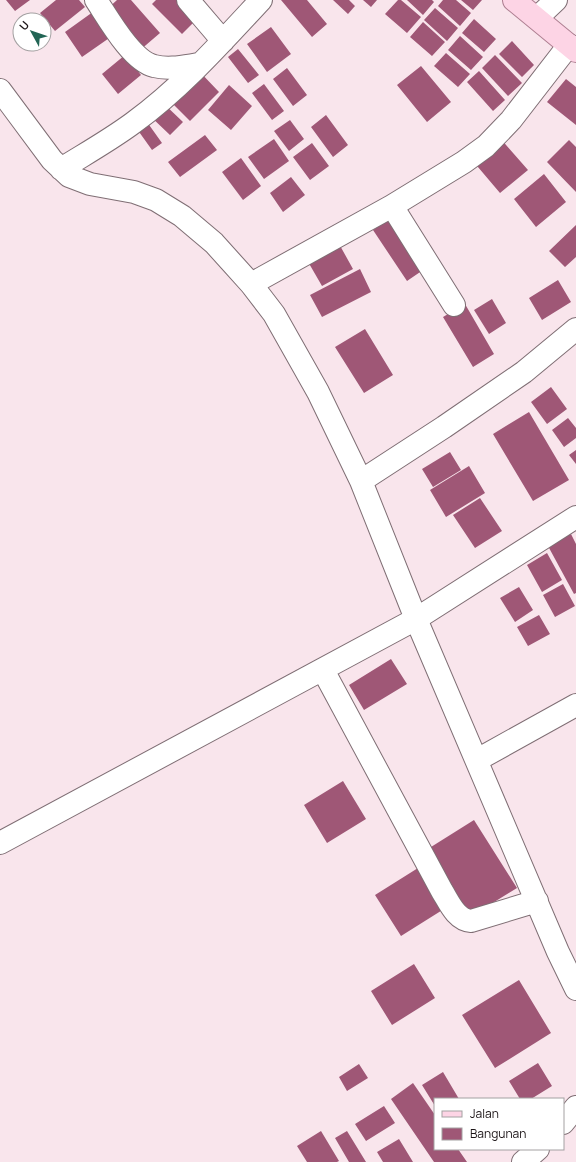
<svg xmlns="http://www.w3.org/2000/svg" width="576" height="1162" viewBox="0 0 576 1162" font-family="Manrope,sans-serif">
<rect width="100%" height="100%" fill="#f9e5ec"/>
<path fill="#9f5776" d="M 6,0 L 30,0 L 15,11 Z
M 56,0 L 79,0 L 85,7 L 55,31 L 40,13 Z
M 117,0 L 131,0 L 160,33 L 139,51 L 105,11 Z
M 156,0 L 184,0 L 200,16 L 182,34 L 152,4 Z
M 281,0 L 307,0 L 327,24 L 312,37 Z
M 333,0 L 349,0 L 355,6 L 348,14 Z
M 363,0 L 377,0 L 371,7 Z
M 398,0 L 401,0 L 421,17 L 407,33 L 385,14 Z
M 407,0 L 432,0 L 434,2 L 423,15 Z
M 443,0 L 456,0 L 471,13 L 460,26 L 438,6 Z
M 461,0 L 482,0 L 473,10 Z
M 435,8 L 458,28 L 447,41 L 424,20 Z
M 97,9 L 115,34 L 82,57 L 65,32 Z
M 474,19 L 496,39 L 484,52 L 462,33 Z
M 423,22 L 445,42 L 432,56 L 410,37 Z
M 271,27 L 291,54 L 267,72 L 247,44 Z
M 460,36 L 483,57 L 471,70 L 448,50 Z
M 512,41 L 534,65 L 522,77 L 499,54 Z
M 238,49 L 259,75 L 248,83 L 228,57 Z
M 446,53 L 470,74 L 458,87 L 434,66 Z
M 125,55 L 141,75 L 118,94 L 102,74 Z
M 495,55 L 522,83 L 508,96 L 482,68 Z
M 421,66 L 451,102 L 427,122 L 397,85 Z
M 287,68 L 307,95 L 293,106 L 273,79 Z
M 198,70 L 219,92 L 190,121 L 168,99 Z
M 479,71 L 505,100 L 493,111 L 467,82 Z
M 566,79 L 576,87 L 576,125 L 547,102 Z
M 264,84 L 284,111 L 272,120 L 252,93 Z
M 229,85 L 252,106 L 231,130 L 208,110 Z
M 162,102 L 183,122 L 170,135 L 149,115 Z
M 326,115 L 348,145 L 333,157 L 311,127 Z
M 290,120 L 304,139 L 289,151 L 274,131 Z
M 147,122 L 162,143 L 152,150 L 137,129 Z
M 205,135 L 217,150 L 180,177 L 168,162 Z
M 499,137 L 528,170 L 500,193 L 472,160 Z
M 274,139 L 289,161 L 264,179 L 248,157 Z
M 569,140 L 576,147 L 576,192 L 547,162 Z
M 312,143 L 329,166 L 310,180 L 293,157 Z
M 241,158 L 261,186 L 243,200 L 222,172 Z
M 544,174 L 566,202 L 536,227 L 514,199 Z
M 291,177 L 305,195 L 283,212 L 270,193 Z
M 392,217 L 426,268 L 407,281 L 373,230 Z
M 576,225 L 576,257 L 565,267 L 549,251 Z
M 338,242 L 353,269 L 322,286 L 307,260 Z
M 360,269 L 371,292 L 322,317 L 310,295 Z
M 558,280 L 571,302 L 542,320 L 529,298 Z
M 492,299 L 506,323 L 489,334 L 474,310 Z
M 465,304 L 494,354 L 473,367 L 443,317 Z
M 365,329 L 393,375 L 364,393 L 335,347 Z
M 551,387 L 567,409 L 547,424 L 531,402 Z
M 529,412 L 569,480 L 533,501 L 493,434 Z
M 568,418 L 576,428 L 576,438 L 564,447 L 552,430 Z
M 576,450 L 576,464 L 569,455 Z
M 450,452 L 461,470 L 433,487 L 422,469 Z
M 469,466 L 485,493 L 446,517 L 430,490 Z
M 480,498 L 502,531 L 475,548 L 453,515 Z
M 571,534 L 576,544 L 576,593 L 574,594 L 548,546 Z
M 547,553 L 562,580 L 542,592 L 527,565 Z
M 563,584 L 575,606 L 555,617 L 543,595 Z
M 519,587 L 533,610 L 515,622 L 500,598 Z
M 539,615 L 550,634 L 528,646 L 517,627 Z
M 391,659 L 407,684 L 364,710 L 349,685 Z
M 343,781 L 366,819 L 327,843 L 304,805 Z
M 474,820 L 517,888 L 465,920 L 423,852 Z
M 418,868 L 444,909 L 401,936 L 375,895 Z
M 414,964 L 435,998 L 392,1025 L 371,991 Z
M 519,980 L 551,1033 L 495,1068 L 462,1015 Z
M 538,1063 L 552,1086 L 531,1099 L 520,1099 L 509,1081 Z
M 359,1064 L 368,1078 L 347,1091 L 339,1077 Z
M 443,1072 L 459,1099 L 435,1099 L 435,1106 L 422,1085 Z
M 413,1083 L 435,1115 L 435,1149 L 458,1149 L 467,1162 L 434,1162 L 391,1099 Z
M 384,1106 L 395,1123 L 366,1141 L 355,1124 Z
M 321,1131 L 339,1161 L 337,1162 L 307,1162 L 297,1146 Z
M 347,1131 L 366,1162 L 349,1162 L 335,1138 Z
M 399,1139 L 413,1162 L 383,1162 L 377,1152 Z"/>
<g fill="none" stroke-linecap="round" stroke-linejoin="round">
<g stroke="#7f6e74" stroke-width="24">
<path id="minor" d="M 96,0 C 108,18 132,61 154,66 C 169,70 185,66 200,64
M 188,0 L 223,41
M 537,18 L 556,0
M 0,90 L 52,160 L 69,176 L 90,184 L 134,192 L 156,200 L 182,216 L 214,243 L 232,263 L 251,284 L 274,314 L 318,392 L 361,481
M 61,169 C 85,154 110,140 133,123 C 181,88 221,43 261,0
M 392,206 L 454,305
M 251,284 L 392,206 L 464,162 L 486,146 L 511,120 L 569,45
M 576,517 L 416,619 L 558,952 L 576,989
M 323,670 L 442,891 C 449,902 456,920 471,921 L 537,901
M 477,760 L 576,705
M 0,843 L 416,619 L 361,481 L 444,427 L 524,372 L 576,329
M 563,1123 L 576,1107
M 523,1162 L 538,1149"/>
</g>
<g stroke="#ae7f91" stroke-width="24">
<path id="major" d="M 514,0 L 576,51"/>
</g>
<use href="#minor" stroke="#fff" stroke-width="22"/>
<use href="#major" stroke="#fdd4e5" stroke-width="22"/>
</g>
<rect x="434" y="1098" width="130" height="52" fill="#ffffff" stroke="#a4a1a2"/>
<rect x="442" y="1111" width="20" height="6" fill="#fdd4e5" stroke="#a4a1a2"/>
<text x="470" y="1118" font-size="12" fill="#1c1517">Jalan</text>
<rect x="442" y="1128" width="20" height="12" fill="#9f5776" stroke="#a4a1a2"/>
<text x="470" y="1138" font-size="12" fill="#1c1517">Bangunan</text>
<g transform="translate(32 32) rotate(310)"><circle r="19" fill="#ffffff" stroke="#a4a1a2"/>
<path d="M0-3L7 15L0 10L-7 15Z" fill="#226555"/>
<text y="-6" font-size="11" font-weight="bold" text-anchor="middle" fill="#1c1517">U</text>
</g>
</svg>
